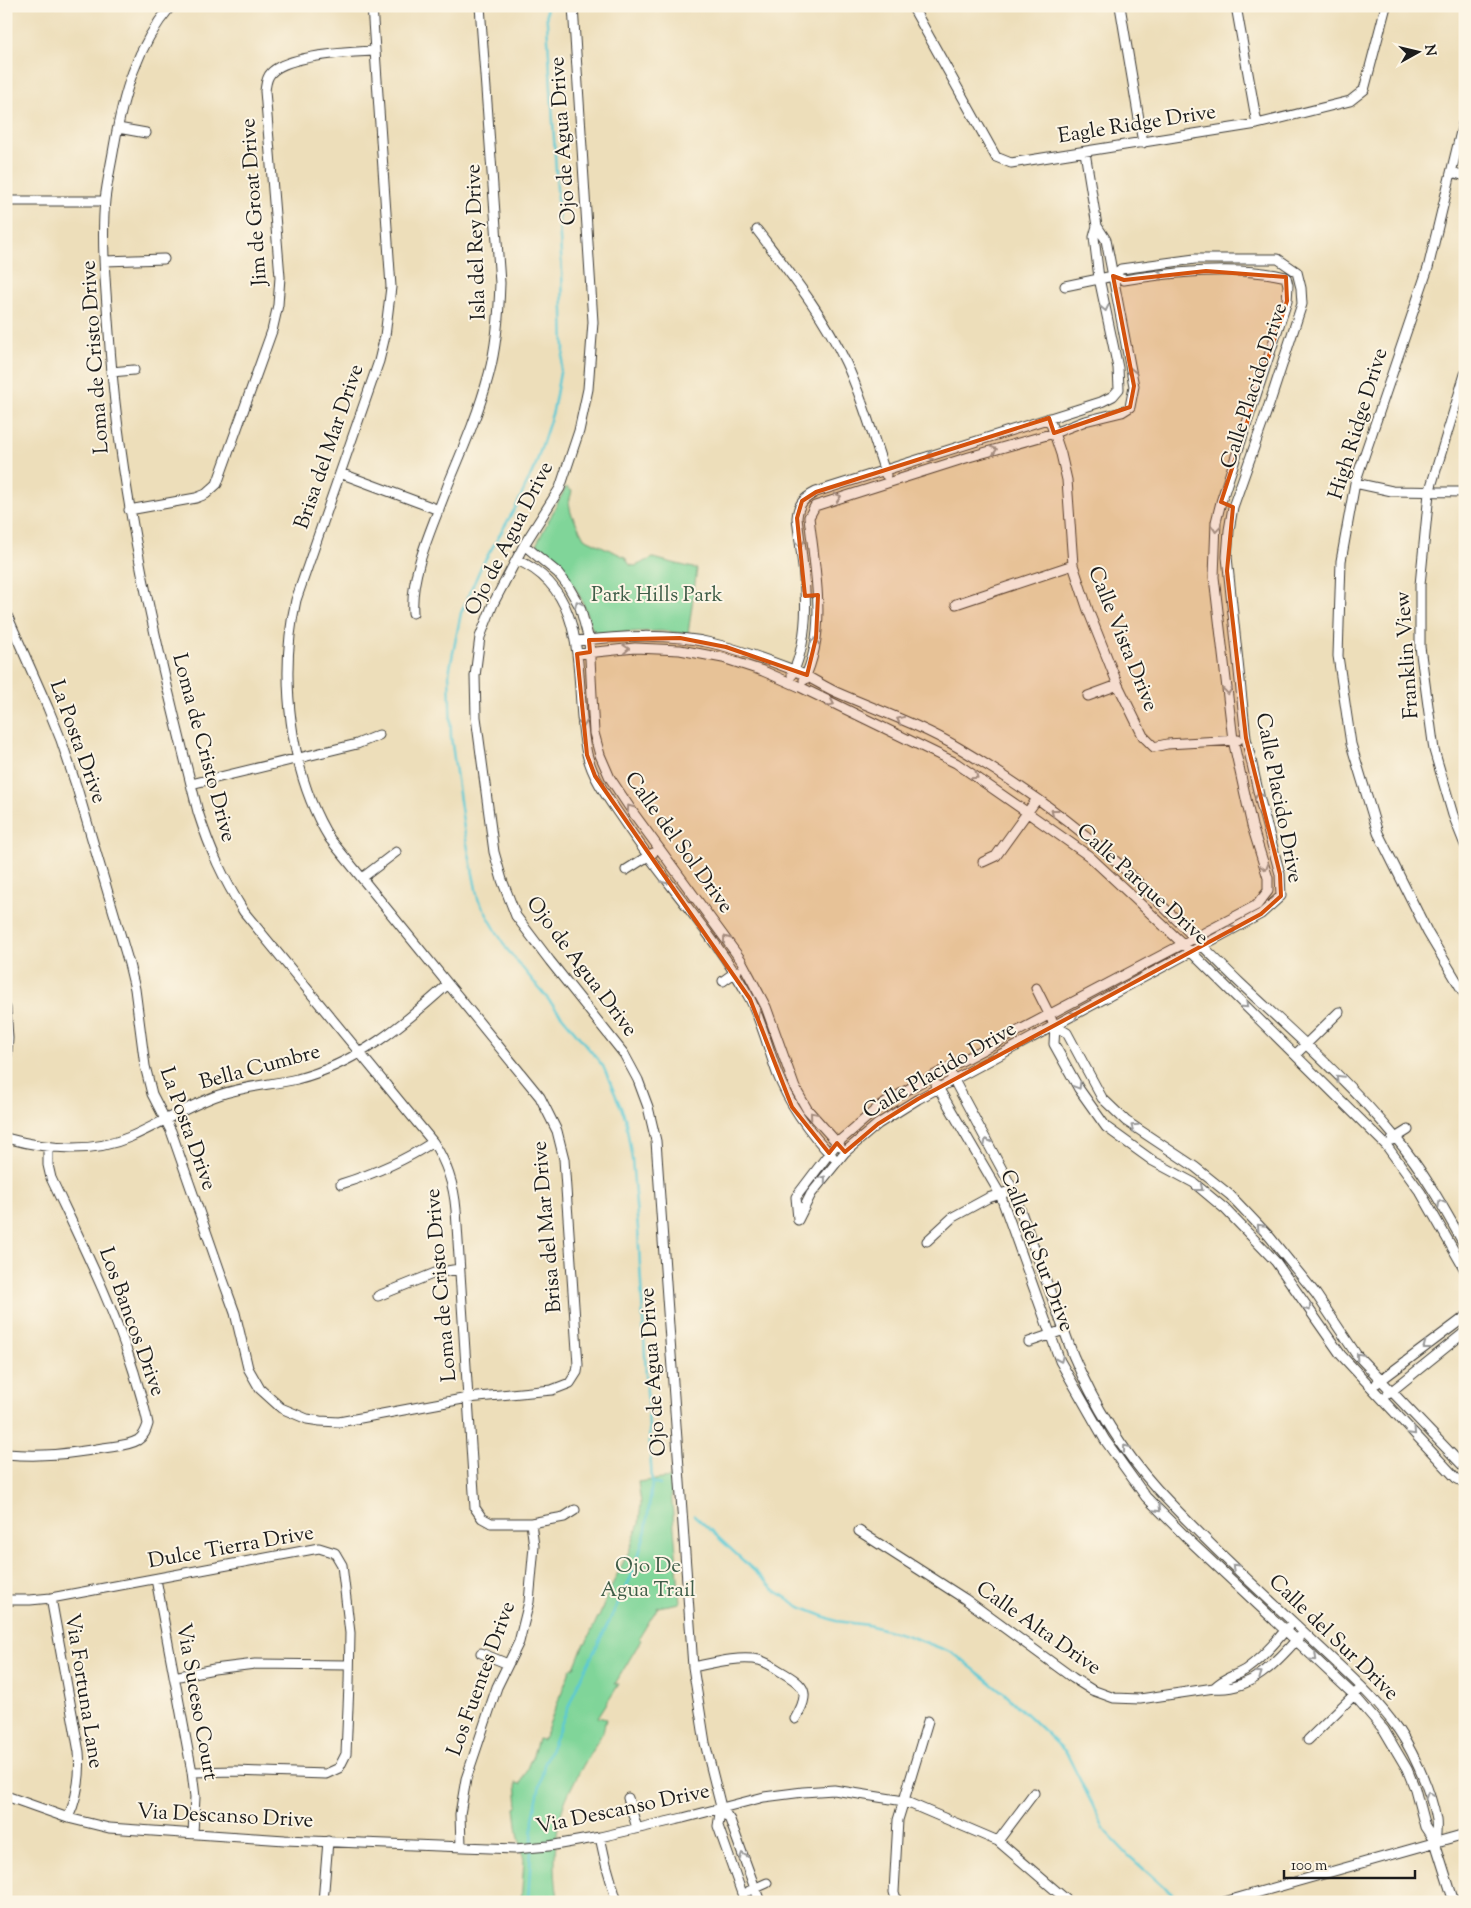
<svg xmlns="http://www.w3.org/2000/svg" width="1471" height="1908" viewBox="0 0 1471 1908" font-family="'Sorts Mill Goudy',serif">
<rect width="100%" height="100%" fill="#fcf5e5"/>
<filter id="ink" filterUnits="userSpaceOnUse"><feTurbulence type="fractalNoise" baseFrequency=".02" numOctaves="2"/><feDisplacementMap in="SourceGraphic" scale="10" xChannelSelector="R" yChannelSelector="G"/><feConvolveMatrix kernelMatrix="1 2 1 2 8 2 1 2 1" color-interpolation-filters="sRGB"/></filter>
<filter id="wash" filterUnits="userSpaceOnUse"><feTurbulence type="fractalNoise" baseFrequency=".0096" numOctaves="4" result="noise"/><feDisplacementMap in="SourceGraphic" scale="20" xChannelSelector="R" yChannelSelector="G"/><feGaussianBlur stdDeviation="1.12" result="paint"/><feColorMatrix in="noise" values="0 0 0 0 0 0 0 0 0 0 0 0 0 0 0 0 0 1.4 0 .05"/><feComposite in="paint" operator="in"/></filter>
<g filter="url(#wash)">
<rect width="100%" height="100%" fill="#eddeba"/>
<path fill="#80d599" stroke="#4e785a" d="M 566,487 L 572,491 L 569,502 L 571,513 L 584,538 L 625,557 L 630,565 L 635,566 L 653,558 L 697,569 L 688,634 L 662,631 L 595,633 C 588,623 587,612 582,601 C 577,589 568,578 560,568 C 553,559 542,554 537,543 Z
M 670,1478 L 680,1603 L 658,1607 L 639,1638 L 641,1640 L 615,1684 L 619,1684 L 598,1717 L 606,1719 L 603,1732 C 590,1754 576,1776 566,1799 C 554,1829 552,1871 559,1902 L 521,1902 L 524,1860 L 518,1833 L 515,1808 L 518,1807 L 516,1783 L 521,1784 L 530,1761 L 531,1761 L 538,1739 L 543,1740 L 571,1668 L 574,1668 L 584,1643 L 586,1643 L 598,1617 L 599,1617 L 609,1591 L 629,1551 L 639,1524 L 641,1503 L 638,1482 Z"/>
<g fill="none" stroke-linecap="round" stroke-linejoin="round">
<path stroke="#5cc9d4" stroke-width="2.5" d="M 652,1482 L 660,1485
M 694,1515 L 776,1591 L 800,1607 L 836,1621 L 868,1625 L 909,1636 L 953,1653 L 1004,1693 L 1066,1752 L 1106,1832 L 1129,1856 L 1181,1902
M 532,1845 L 533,1819 L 544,1765 L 578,1684 L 634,1571 L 646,1530 L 652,1483 L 638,1229 L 632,1159 L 625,1117 L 603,1066 L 506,948 L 478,899 L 464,829 L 451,737 L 449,673 L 461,613 L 481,567 L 517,505 L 536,464 L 553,411 L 564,351 L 562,271 L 546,6
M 528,1902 L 531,1851"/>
</g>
</g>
<g filter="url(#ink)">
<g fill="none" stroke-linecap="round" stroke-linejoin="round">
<g stroke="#3b3934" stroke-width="11">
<path id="minor" d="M 171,6 C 136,47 123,95 114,147 C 111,165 107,182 105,200 C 101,242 106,291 109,333 C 119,496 158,654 198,812 C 210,850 223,878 244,912 L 433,1142 C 447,1163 454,1185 456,1210 L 475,1508 L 482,1518 L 491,1523 L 531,1523 L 564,1517 L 575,1510
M 573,6 L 593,322 L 588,389 L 579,431 L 560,488 L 524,545 L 493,604 L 480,637 L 475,676 L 476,717 L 494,852 L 502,880 L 516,916 L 550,961 L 624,1054 L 638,1080 L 648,1107 L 656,1141 L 693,1667 L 705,1743 L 721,1807 L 718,1826 L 745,1902
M 912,6 L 996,157 L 1011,163 L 1257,124 L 1350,101 L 1364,90 L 1386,6
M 1120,6 L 1143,143
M 1236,6 L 1257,124
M 1465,115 L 1428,268 L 1355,483 L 1341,561 L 1338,656 L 1351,744 L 1378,833 L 1428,933 L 1465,995
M 118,128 L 146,133
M 1452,172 L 1465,176
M 6,201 L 105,201
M 757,230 C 790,273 824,315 846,363 C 863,399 873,437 886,475
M 105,261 L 164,259
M 111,372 L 134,370
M 1465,374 L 1429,493 L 1420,585 L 1420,647 L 1434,750 L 1453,815 L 1465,845
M 1049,418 L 1061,454 L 1067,480 L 1073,565 L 1088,610 L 1118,685 L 1143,736 L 1154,747 L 1167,744 L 1238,740
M 340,473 L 439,510
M 1355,483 L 1392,491 L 1465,492
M 129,510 L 196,498 L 206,494 L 217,484 L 272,331 L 278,305 L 280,277 L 265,91 C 266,85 266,78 271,73 C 287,55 351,52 375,51
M 524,545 L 558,573 L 568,586 L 580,607 L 589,640 L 594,733 L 600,755 L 610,778 L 634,814 L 741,960 L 766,1007 L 795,1088 L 807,1109 L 840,1146
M 517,560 C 595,593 572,687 587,754 C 593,780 611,802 625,823 C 665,883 716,936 750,999 C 762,1022 768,1048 777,1073 C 790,1106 809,1132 833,1157
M 956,604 L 1073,565
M 6,613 L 48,708 L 61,740 L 77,788 L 129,964 L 135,989 L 145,1066 L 152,1094 L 171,1131 L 223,1280 L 235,1313 L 248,1368 L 260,1389 L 281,1408 L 307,1419 L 320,1421 L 339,1422 L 468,1398 L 552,1390 L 570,1383 L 577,1372 L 578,1365 L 564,1159 L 557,1131 L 540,1097 L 330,839 C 289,773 279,674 296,600 L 379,361 L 385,336 L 391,287 L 372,6
M 413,613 C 410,571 434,524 448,485 C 463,449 479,412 489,374 C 497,344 499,314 500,283 L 480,6
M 576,641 C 620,636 667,633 711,643 C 738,649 765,659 791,669 C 807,675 821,685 836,692 C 877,710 921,725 959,748 C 1015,781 1070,820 1119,864 C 1160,902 1199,943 1239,982 C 1292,1032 1349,1081 1395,1137 C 1423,1170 1444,1208 1465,1246
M 577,654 L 635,648 L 680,650 L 723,658 L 763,671 L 800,687 L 956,763 L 1028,813 L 1089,856 L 1132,896 L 1183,944 L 1386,1145 L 1421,1193 L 1465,1270
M 792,675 C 815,626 803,569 797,518 C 798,504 804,498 816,492 L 1101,402 L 1113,396 L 1119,389 L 1118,368 L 1099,278 L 1094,237 L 1097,226
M 804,680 C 828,630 815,570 809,517 L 815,506 L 969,457 L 1054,433 L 1085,421 L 1122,412 L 1130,407 L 1134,386 L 1106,240 L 1097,226 L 1085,152
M 1088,696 L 1118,685
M 191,784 L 357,744 L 379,735
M 983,862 L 996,856 L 1037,799
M 626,870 L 653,853
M 362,878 L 396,852
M 723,981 L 737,971
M 1036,988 L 1055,1026 L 1054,1044 L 1079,1089 L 1106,1127 L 1153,1161 L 1194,1183 L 1225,1209 L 1276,1262 L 1341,1355 L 1456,1478 L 1465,1483
M 6,1008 L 8,1038 L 7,1055
M 1055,1026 L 1067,1033 L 1102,1098 L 1126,1121 L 1195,1167 L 1230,1195 L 1269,1236 L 1316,1294 L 1356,1354 L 1465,1468
M 1296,1054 L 1339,1012
M 948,1069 L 1013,1190 L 1073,1355 C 1093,1402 1122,1450 1157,1489 C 1205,1541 1257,1588 1309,1637 C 1337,1664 1367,1689 1391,1720 C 1410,1743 1431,1790 1436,1820 C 1437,1827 1436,1835 1435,1842
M 936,1084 L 1000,1194 L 1060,1361 L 1105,1440 L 1146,1497 L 1189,1540 L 1354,1695 L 1384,1730 L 1407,1769 L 1415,1789 L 1425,1827 L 1435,1842 L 1454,1902
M 6,1138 C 46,1149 91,1154 130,1137 C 160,1124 187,1106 219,1095 C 244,1086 271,1085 297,1079 C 356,1064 403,1025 447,985
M 1392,1140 L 1408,1130
M 341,1184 C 373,1174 404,1161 433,1142
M 798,1219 L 796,1197 L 837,1143 L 879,1107 L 912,1087 L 1257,905 L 1268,891 L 1268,878 L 1252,826 L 1233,740 L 1214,577 L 1216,522 L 1221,502 L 1287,301 L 1288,285 L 1286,277 C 1237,265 1174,272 1124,280 L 1113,276
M 798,1220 L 811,1194 L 845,1152 L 878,1124 L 918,1099 L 1261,914 L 1281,896 L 1280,874 L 1261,804 L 1246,738 L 1227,557 L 1229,530 L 1233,507 L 1269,405 L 1302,304 L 1301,288 L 1297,272 L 1278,259 L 1195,259 L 1121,269 L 1113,276 L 1065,286
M 927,1241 L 953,1217 L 988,1198 L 1013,1190
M 378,1296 L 435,1273 L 459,1269
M 1029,1342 L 1064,1330
M 1377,1383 L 1465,1317
M 1388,1394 L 1465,1332
M 6,1454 C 41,1457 69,1454 103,1448 C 114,1446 128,1446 138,1440 C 144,1436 146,1431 148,1424 C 145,1407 139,1390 134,1372 C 113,1305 81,1242 51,1178 L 48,1165 L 48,1147
M 859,1531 L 965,1599 L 1073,1678 L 1092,1690 L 1114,1698 L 1140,1699 L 1214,1688 C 1250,1692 1277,1662 1299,1637
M 156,1579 L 192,1772 L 195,1797 L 193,1833
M 51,1598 L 79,1752 C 81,1776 78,1796 68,1818
M 6,1600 L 30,1600 L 51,1598 L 319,1548 L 335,1553 L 342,1565 L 350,1633 L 349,1684 L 346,1754 L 339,1768 L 326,1774 L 235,1771 L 192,1772
M 481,1653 L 508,1664
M 693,1667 C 713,1663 738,1656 759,1660 C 766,1662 774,1667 780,1671 C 806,1686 811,1692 795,1719
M 174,1677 L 214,1669 L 255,1664 L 349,1665
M 1214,1688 C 1225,1677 1233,1677 1245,1670 C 1261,1659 1276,1642 1288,1627
M 1308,1740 L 1358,1691
M 6,1796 L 68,1818 L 109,1828 L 285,1840 L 515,1849 L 549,1846 L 600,1837 L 683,1818 L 764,1797 L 803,1792 L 834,1790 L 904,1801 L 998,1841 L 1069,1902
M 628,1798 L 637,1828
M 721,1807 L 730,1820 L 760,1902
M 600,1837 L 606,1864 L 617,1902
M 998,1841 L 1034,1793
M 461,1846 L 460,1814 L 466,1779 L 497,1687 L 519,1642 L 529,1602 L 534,1546 L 531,1523
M 749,1891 L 767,1883
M 323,1902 L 328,1841
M 897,1902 L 894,1892 L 898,1820 L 928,1721
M 1224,1902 L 1465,1834"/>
</g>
<use href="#minor" stroke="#fff" stroke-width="9"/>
</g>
<defs><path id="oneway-chevron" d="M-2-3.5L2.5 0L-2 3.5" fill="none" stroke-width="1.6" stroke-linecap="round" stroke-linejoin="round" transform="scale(1.25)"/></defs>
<g stroke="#999">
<use href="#oneway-chevron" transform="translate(1161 275) rotate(-6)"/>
<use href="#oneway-chevron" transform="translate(1105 308) rotate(78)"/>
<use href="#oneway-chevron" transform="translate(1131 371) rotate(-101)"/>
<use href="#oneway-chevron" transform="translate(994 450) rotate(-16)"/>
<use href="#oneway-chevron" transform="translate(930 456) rotate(163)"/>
<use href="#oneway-chevron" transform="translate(838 497) rotate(-17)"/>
<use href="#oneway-chevron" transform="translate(1216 529) rotate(95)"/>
<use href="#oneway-chevron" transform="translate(800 544) rotate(83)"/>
<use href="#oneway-chevron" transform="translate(578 604) rotate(-115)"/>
<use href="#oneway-chevron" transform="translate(815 641) rotate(-80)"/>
<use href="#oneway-chevron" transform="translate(626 649) rotate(-4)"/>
<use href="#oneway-chevron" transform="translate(1228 691) rotate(84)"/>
<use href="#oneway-chevron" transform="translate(831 703) rotate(25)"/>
<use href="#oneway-chevron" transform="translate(900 720) rotate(-156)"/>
<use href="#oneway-chevron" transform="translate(583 724) rotate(83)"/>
<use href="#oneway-chevron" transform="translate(975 776) rotate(35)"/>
<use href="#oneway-chevron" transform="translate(1259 795) rotate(-103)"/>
<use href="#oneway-chevron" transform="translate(630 808) rotate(-125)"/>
<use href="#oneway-chevron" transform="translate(1054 812) rotate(-143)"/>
<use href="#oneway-chevron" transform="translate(1265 867) rotate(72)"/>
<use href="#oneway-chevron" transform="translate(666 881) rotate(53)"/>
<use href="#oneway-chevron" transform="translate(1233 929) rotate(-28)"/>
<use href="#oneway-chevron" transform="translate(726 939) rotate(-126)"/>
<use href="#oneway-chevron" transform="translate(1245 1005) rotate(44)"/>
<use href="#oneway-chevron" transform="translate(757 1015) rotate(67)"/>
<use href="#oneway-chevron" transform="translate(1075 1015) rotate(-29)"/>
<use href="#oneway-chevron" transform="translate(1339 1078) rotate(-134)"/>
<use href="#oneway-chevron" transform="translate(1078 1086) rotate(59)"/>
<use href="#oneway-chevron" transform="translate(813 1115) rotate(-130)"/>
<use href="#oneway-chevron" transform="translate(1134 1127) rotate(-145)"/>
<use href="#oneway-chevron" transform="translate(987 1142) rotate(-118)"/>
<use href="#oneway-chevron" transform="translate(823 1179) rotate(-51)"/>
<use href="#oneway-chevron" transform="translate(1200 1188) rotate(38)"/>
<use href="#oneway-chevron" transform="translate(1441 1203) rotate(-119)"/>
<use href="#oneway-chevron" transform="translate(1260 1227) rotate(-133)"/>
<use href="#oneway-chevron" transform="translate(1308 1308) rotate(55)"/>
<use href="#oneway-chevron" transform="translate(1426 1346) rotate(143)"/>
<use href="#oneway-chevron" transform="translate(1359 1356) rotate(-131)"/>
<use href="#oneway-chevron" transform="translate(1060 1359) rotate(66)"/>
<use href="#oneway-chevron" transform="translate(1413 1432) rotate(47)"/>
<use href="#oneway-chevron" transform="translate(1126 1448) rotate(-127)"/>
<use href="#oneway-chevron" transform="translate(1158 1509) rotate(45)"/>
<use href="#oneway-chevron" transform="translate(1235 1567) rotate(-137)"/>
<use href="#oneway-chevron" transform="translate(1314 1658) rotate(43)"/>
<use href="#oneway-chevron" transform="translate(1259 1674) rotate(-34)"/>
<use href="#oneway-chevron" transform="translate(1429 1795) rotate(-108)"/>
<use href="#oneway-chevron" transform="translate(743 1856) rotate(-109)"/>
</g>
</g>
<path fill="#d4530e" fill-opacity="0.2" stroke="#d4530e" stroke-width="4" stroke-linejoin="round" d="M 1206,271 L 1286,277 L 1287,301 L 1221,502 L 1233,507 L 1227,571 L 1246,738 L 1280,874 L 1281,896 L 1261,914 L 918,1099 L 878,1124 L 845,1152 L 837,1143 L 829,1153 L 792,1107 L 750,999 L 595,776 L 587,755 L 577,654 L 590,652 L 589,640 L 680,638 L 726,647 L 807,675 L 816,638 L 818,595 L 805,596 L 797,518 L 802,501 L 816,492 L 1049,418 L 1054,433 L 1130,407 L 1134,386 L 1113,276 L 1124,280 Z"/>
<g text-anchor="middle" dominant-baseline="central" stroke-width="4" stroke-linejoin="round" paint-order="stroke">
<g font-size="21" fill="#1c1c1c" stroke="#fcf5e5">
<text transform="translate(1137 125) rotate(-9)">Eagle Ridge Drive</text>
<text transform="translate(564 141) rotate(-94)">Ojo de Agua Drive</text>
<text transform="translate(255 202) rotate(-94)">Jim de Groat Drive</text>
<text transform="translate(477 242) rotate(-92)">Isla del Rey Drive</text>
<text transform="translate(96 357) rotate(-94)">Loma de Cristo Drive</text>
<text transform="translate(1255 386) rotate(-72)">Calle Placido Drive</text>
<text transform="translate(1359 424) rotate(-73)">High Ridge Drive</text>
<text transform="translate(330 447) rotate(-71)">Brisa del Mar Drive</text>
<text transform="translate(510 539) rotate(-63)">Ojo de Agua Drive</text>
<text transform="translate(1122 639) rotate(68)">Calle Vista Drive</text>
<text transform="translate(1408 655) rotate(-94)">Franklin View</text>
<text transform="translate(77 742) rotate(70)">La Posta Drive</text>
<text transform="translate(203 748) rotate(75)">Loma de Cristo Drive</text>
<text transform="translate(1278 798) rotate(79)">Calle Placido Drive</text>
<text transform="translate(678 843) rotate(54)">Calle del Sol Drive</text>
<text transform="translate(1142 885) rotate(42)">Calle Parque Drive</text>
<text transform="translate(581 967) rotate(53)">Ojo de Agua Drive</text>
<text transform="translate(260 1068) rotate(-15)">Bella Cumbre</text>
<text transform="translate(940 1071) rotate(-30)">Calle Placido Drive</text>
<text transform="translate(187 1129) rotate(70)">La Posta Drive</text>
<text transform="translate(548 1227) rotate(-95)">Brisa del Mar Drive</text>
<text transform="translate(1036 1251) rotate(69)">Calle del Sur Drive</text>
<text transform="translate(442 1285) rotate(-95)">Loma de Cristo Drive</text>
<text transform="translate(131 1322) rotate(70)">Los Bancos Drive</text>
<text transform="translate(654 1372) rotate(-94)">Ojo de Agua Drive</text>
<text transform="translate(231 1548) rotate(-10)">Dulce Tierra Drive</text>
<text transform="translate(1038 1629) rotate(35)">Calle Alta Drive</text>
<text transform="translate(1333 1638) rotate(44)">Calle del Sur Drive</text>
<text transform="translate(482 1679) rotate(-70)">Los Fuentes Drive</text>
<text transform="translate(83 1691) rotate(81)">Via Fortuna Lane</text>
<text transform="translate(196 1702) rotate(80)">Via Suceso Court</text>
<text transform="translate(623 1810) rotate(-12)">Via Descanso Drive</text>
<text transform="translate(225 1817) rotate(3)">Via Descanso Drive</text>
</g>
<g font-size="21" fill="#3f5d48" stroke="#fcf5e5">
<text x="657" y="596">Park Hills Park</text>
<text x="648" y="1567">Ojo De<tspan x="648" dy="24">Agua Trail</tspan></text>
</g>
</g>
<rect width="1471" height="1908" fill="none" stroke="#fcf5e5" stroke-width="25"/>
<g transform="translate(1418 52) rotate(82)" stroke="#fcf5e5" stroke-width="4" paint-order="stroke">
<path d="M0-4L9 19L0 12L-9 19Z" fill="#1c1c1c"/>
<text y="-8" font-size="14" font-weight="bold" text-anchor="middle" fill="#1c1c1c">N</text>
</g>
<path d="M1284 1870v8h131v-8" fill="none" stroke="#1c1c1c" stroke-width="2.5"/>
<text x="1291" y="1870" font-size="15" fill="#1c1c1c" stroke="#fcf5e5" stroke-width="4" paint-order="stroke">100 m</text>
</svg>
